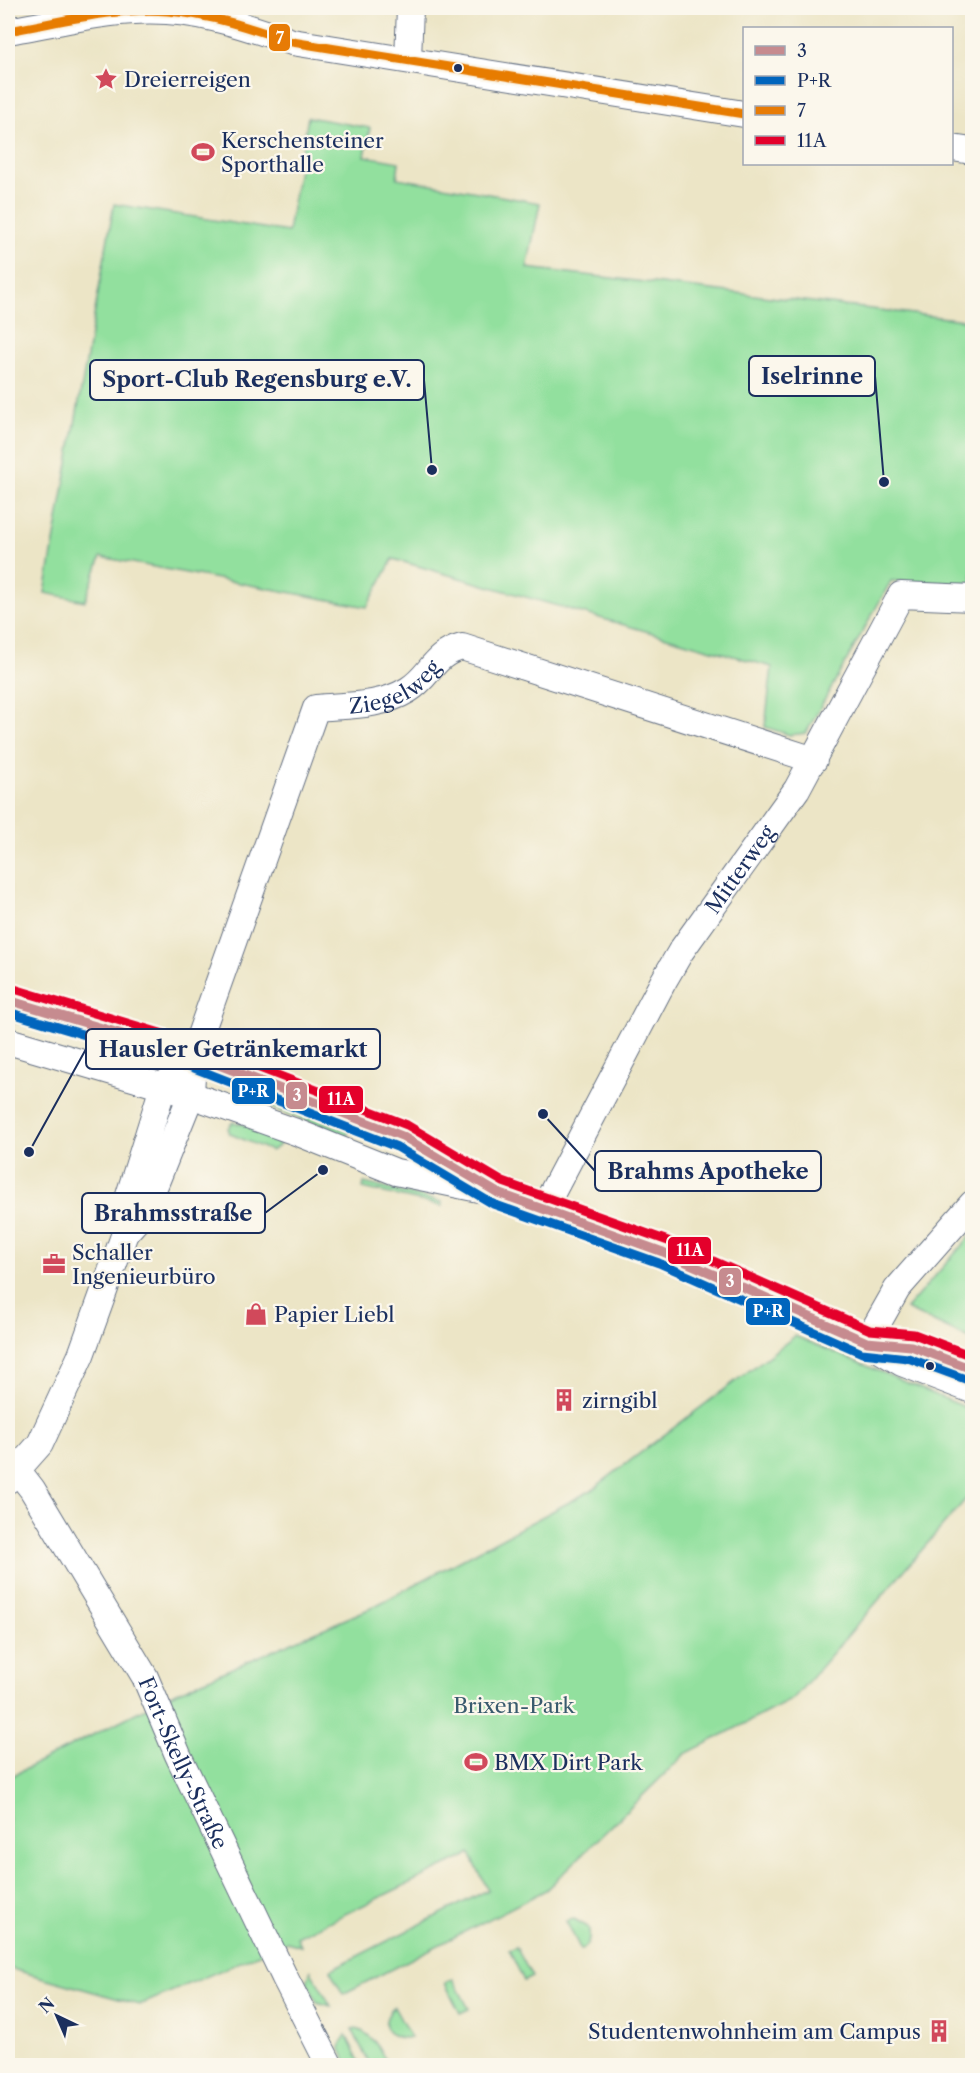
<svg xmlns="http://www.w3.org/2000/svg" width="980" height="2073" viewBox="0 0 980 2073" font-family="'Libre Caslon Text',serif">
<rect width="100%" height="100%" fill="#fbf7ec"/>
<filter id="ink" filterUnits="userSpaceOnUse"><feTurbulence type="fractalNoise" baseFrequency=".0167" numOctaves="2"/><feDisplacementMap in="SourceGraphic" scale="12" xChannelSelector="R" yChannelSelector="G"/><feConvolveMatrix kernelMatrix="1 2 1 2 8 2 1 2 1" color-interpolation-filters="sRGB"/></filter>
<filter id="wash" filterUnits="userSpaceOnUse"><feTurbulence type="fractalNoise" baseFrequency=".008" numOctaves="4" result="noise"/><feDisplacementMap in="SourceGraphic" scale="24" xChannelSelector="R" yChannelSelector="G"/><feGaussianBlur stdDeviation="1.35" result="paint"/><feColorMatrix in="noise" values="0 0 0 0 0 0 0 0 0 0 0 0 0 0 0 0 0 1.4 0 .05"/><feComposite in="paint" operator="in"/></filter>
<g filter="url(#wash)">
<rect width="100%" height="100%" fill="#ece5c6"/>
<path fill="#92e09e" stroke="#56887e" stroke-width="1.5" d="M 308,117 L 370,128 L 365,156 L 399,162 L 397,178 L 540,203 L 527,268 L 972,321 L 972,584 L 891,581 L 806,733 L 790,735 L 765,727 L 772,667 L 393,559 L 367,607 L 101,557 L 85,601 L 45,593 L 114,204 L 288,232 Z
M 8,1010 L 125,1044 L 123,1050 L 8,1020 Z
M 241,1090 L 349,1131 L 347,1136 L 239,1095 Z
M 233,1122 L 249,1126 L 280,1143 L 279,1146 L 271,1151 L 230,1134 L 228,1128 Z
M 364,1183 L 442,1202 L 442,1206 L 363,1188 Z
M 972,1234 L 972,1340 L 906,1309 Z
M 795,1336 L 972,1410 L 972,1492 L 793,1699 L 685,1754 L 546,1890 L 343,1994 L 330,1970 L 488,1890 L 470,1854 L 297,1937 L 301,1946 L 287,1942 L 140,2005 L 12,1969 L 8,1971 L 8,1778 L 177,1692 L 371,1608 L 590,1491 Z
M 574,1919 L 588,1927 C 591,1936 589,1945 581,1950 L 566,1921 Z
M 516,1947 L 532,1977 L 524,1981 L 509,1950 Z
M 311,1970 L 311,1971 L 331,2006 L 317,2002 L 307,1982 Z
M 453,1979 L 469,2009 L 460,2013 L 445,1983 Z
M 394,2007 L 411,2038 C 388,2039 377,2026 394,2007 Z
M 352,2029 C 370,2028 381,2051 388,2065 L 370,2065 Z
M 346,2035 L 361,2065 L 348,2065 L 340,2047 Z"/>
</g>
<g filter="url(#ink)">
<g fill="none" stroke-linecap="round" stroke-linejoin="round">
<g stroke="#646f82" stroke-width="28">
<g id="minor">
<path d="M 8,31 C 59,23 114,7 167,11 C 211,14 251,28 292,42 L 744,114"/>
<path d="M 408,59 L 410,8"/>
<path d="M 952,148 L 972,151"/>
<path d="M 8,1000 L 141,1038 L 249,1077 L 402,1136 L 483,1184"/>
<path d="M 8,1041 L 191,1095 L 296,1132 L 396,1172 L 498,1193 L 562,1214 L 663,1252 L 867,1342 L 902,1363 L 972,1390"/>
<path id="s1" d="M 544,1208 L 663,982 L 681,951 L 797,789 L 901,595 L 972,598"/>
<path id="s2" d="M 125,1233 L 144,1212 L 191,1095 L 193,1055 L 316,708 C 348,705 380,707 408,690 C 431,676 432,655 462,647 L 814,760"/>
<path d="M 867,1342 L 897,1289 L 972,1204"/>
<path d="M 875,1343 L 911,1346 L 972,1369"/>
<path id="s3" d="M 18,1471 L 32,1489 L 145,1677 L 178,1755 L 284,1976 L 330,2066"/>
<path d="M 8,1480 L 40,1444 L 81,1355 L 125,1233 L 127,1202 L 163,1087 L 174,1075"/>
</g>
</g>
<use href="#minor" stroke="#fff" stroke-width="26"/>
<g stroke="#fbf7ec" stroke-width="14">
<path id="bus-1" d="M 8,1000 L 193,1055 L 402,1136 L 498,1193 L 663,1252 L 867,1342 L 911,1346 L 972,1369"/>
</g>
<g stroke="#fbf7ec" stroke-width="14">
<path id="bus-2" d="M 8,1012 L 189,1066 L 397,1147 L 493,1204 L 659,1263 L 862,1353 L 908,1358 L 968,1380"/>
</g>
<g stroke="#fbf7ec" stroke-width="14">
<path id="bus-3" d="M 8,31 C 61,22 114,7 167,11 C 210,14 251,28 292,42 L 744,114"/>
</g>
<g stroke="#fbf7ec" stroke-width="14">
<path id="bus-4" d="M 11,988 L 197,1044 L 407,1125 L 503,1182 L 668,1241 L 870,1330 L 914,1334 L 972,1356"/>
</g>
<use href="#bus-1" stroke="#c68b8f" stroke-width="9"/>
<use href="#bus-2" stroke="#0065bd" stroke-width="9"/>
<use href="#bus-3" stroke="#e77b05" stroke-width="9"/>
<use href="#bus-4" stroke="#e4002b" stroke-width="9"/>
</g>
</g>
<defs>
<g id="sight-bare" transform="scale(1.8)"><path d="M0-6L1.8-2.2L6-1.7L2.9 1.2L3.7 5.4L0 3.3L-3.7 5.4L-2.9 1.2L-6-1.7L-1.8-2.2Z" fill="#d1495b" stroke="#fbf7ec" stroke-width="2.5" paint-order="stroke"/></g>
<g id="stadium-bare" transform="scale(1.8)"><path d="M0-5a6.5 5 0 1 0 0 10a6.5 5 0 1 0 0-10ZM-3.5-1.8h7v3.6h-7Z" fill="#d1495b" stroke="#fbf7ec" stroke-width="2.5" paint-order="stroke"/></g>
<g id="office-bare" transform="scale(1.8)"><path d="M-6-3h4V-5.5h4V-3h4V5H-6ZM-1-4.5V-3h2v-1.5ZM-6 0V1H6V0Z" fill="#d1495b" stroke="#fbf7ec" stroke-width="2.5" paint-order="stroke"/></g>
<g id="shop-bare" transform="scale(1.8)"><path d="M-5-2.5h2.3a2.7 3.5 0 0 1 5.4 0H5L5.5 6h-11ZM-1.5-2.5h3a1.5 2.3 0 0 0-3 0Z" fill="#d1495b" stroke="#fbf7ec" stroke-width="2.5" paint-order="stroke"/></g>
<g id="building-bare" transform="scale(1.8)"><path d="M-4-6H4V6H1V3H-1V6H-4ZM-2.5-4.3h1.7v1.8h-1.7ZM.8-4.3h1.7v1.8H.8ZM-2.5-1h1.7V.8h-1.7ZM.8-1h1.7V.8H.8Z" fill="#d1495b" stroke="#fbf7ec" stroke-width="2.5" paint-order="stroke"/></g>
</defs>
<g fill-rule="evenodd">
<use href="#sight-bare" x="106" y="79"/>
<use href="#stadium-bare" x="203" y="152"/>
<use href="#office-bare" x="54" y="1264"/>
<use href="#shop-bare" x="256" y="1314"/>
<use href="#building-bare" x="564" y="1400"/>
<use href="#stadium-bare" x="476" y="1762"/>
<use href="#building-bare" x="939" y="2031"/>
</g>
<g fill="#1b2f5e" stroke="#fbf7ec" stroke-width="2">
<circle cx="458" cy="68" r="5"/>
<circle cx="930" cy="1366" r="5"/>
</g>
<g text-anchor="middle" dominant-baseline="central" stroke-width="4.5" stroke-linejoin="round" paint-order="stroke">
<g font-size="21" fill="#1b2f5e" stroke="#fbf7ec" text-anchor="start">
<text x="124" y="79">Dreierreigen</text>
<text x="221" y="140">Kerschensteiner<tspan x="221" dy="24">Sporthalle</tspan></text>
<text x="72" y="1252">Schaller<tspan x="72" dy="24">Ingenieurbüro</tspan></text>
<text x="274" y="1314">Papier Liebl</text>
<text x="582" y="1400">zirngibl</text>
<text x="494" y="1762">BMX Dirt Park</text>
<text x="921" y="2031" text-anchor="end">Studentenwohnheim am Campus</text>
</g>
<g font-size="21" fill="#1b2f5e" stroke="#fbf7ec">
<text stroke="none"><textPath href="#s2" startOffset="646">Ziegelweg</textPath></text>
<text stroke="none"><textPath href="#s1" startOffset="392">Mitterweg</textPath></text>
<text stroke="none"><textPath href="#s3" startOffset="336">Fort-Skelly-Straße</textPath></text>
</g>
<g font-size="21" fill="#395b6e" stroke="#fbf7ec">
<text x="514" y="1705">Brixen-Park</text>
</g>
</g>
<path fill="none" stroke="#1b2f5e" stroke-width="2" d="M884 482L875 376M432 470L424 380M29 1152L86 1049M543 1114L595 1171M323 1170L265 1213"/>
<g fill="#1b2f5e" stroke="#fbf7ec" stroke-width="2">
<circle cx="884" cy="482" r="6"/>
<circle cx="432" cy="470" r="6"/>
<circle cx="29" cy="1152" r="6"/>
<circle cx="543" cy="1114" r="6"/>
<circle cx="323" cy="1170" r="6"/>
</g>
<g fill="#fbf7ec" stroke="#1b2f5e" stroke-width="2">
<rect x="749" y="356" width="126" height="40" rx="6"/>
<rect x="90" y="360" width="334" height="40" rx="6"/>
<rect x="86" y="1029" width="294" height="40" rx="6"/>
<rect x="595" y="1151" width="226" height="40" rx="6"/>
<rect x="82" y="1193" width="183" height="40" rx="6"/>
</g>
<g font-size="22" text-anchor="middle" font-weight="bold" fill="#1b2f5e">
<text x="812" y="384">Iselrinne</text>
<text x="257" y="387">Sport-Club Regensburg e.V.</text>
<text x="233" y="1057">Hausler Getränkemarkt</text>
<text x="708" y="1179">Brahms Apotheke</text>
<text x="173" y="1221">Brahmsstraße</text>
</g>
<g stroke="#fbf7ec" stroke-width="2">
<rect x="268" y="23" width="23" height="29" rx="6" fill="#e77b05"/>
<rect x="231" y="1077" width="45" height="28" rx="6" fill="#0065bd"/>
<rect x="285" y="1081" width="23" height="29" rx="6" fill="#c68b8f"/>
<rect x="318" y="1085" width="46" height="29" rx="6" fill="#e4002b"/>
<rect x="667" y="1236" width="45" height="29" rx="6" fill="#e4002b"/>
<rect x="718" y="1267" width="24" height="29" rx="6" fill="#c68b8f"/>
<rect x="745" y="1297" width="46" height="29" rx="6" fill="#0065bd"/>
</g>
<g font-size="16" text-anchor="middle" font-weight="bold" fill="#fff">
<text x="280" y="44">7</text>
<text x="253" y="1097">P+R</text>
<text x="297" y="1101">3</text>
<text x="341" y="1105">11A</text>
<text x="690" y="1256">11A</text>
<text x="730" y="1287">3</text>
<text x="768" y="1317">P+R</text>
</g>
<rect width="980" height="2073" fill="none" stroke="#fbf7ec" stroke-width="30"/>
<rect x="743" y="27" width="210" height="138" fill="#fbf7ec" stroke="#a1a7b3" stroke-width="1.5"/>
<rect x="755" y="46" width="30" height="9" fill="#c68b8f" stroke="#a1a7b3" stroke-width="1.5"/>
<text x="797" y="57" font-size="18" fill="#1b2f5e">3</text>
<rect x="755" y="76" width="30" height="9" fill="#0065bd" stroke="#a1a7b3" stroke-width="1.5"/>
<text x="797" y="87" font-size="18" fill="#1b2f5e">P+R</text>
<rect x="755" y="106" width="30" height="9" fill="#e77b05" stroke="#a1a7b3" stroke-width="1.5"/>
<text x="797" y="117" font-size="18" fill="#1b2f5e">7</text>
<rect x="755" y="136" width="30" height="9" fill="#e4002b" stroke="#a1a7b3" stroke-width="1.5"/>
<text x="797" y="147" font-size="18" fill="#1b2f5e">11A</text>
<g transform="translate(57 2016) rotate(316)" stroke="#fbf7ec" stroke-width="4.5" paint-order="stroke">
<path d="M0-4.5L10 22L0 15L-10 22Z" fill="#1b2f5e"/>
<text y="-9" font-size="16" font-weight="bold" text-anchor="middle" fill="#1b2f5e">N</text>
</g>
</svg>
